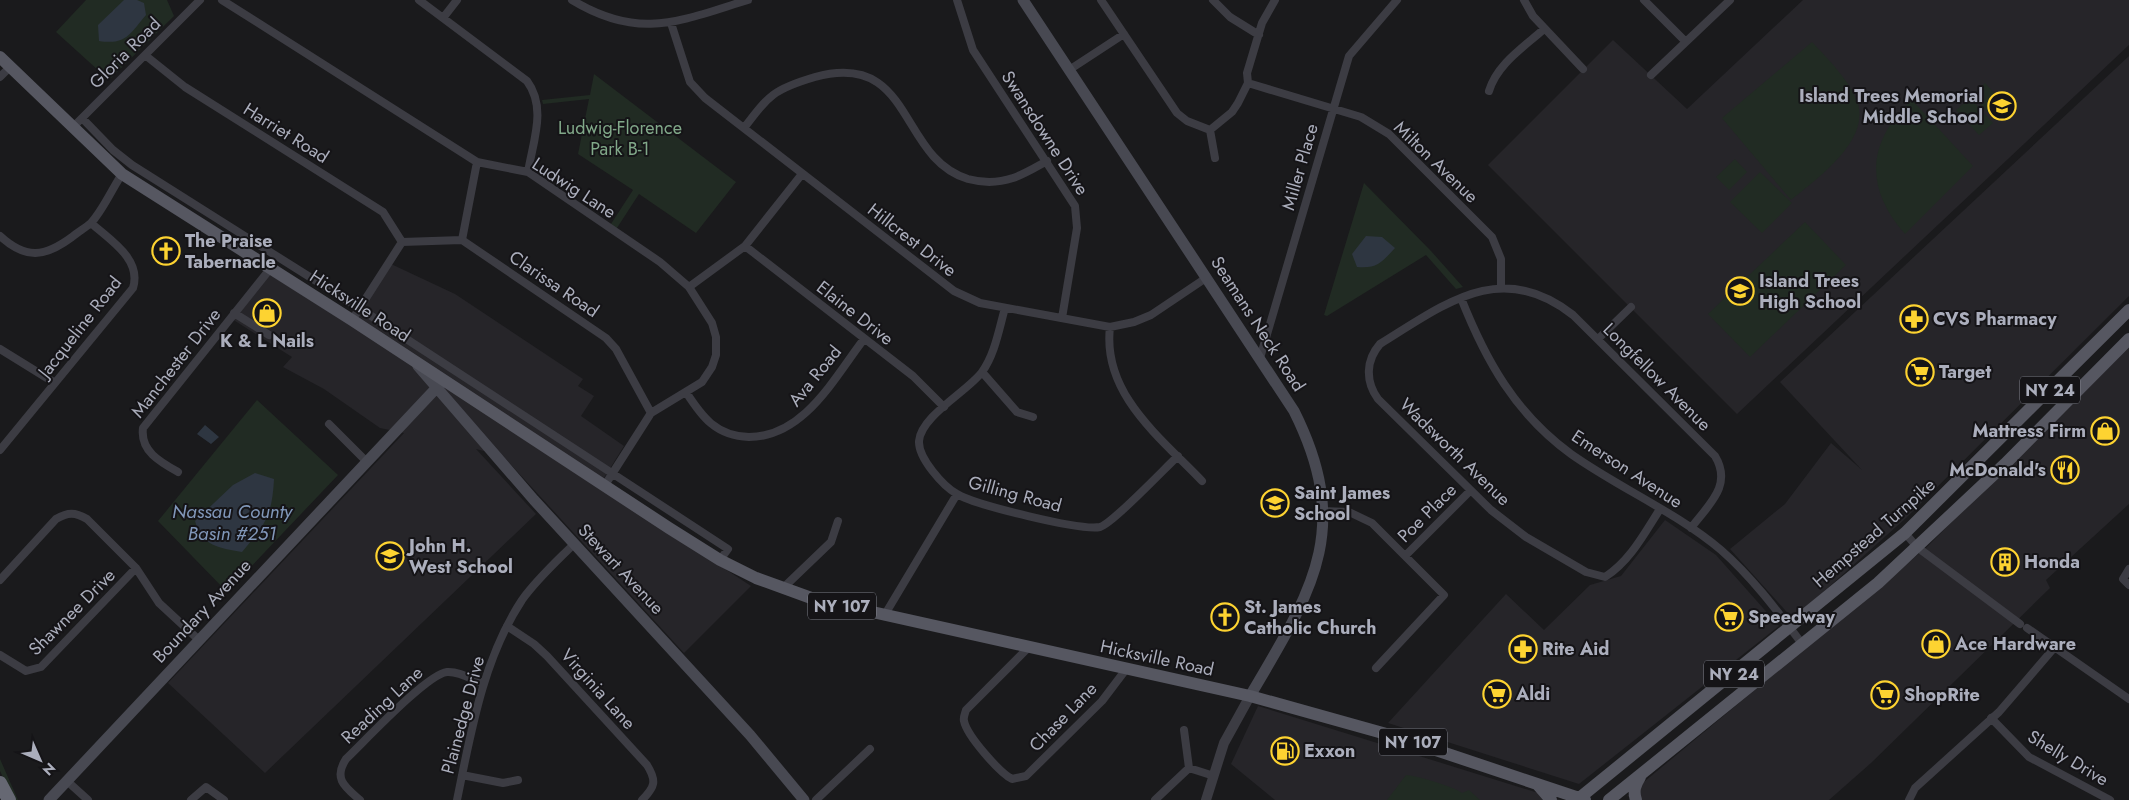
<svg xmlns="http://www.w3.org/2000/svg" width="2129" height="800" viewBox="0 0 2129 800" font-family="Jost,sans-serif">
<rect width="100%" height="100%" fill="#1a1a1c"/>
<path fill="#262529" d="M 1803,0 L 2129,0 L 2129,45 L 1737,414 L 1488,165 L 1613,40 L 1687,109 Z
M 2129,56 L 2129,296 L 1906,518 L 1793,619 L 1730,549 L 1785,504 L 1831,443 L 1862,470 L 1780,382 Z
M 391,264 L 455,294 L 583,379 L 578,386 L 594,396 L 581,416 L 624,446 L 599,486 L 751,586 L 684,653 L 503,456 L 476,449 L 536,514 L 265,773 L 168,683 L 404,433 L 380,428 L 324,389 L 283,367 L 292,357 L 232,319 L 269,274 L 352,326 Z
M 2129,343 L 2129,504 L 2046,580 L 2050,588 L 1871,763 L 1829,800 L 1637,800 L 1627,796 L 1927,547 Z
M 1665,520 L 1716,555 L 1779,626 L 1579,784 L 1388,723 L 1506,594 L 1544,630 L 1590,585 L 1621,576 Z
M 1258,706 L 1561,800 L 1275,800 L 1231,764 Z"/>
<path fill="#212b23" d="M 86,0 L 167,0 L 174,16 L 109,80 L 56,32 Z
M 1812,42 C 1827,58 1852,83 1858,104 C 1869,142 1817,179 1791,200 L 1722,118 Z
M 594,74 L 736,182 L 696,233 L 639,194 L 615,231 L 609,227 L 633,190 L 578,154 L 589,99 L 543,104 L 542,100 L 590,95 Z
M 1985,83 L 2008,108 L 1995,120 L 1972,96 Z
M 1970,98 L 1993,123 L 1979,135 L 1956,110 Z
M 1912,100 L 1973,166 L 1905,234 C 1864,188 1867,141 1912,100 Z
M 1735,159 L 1747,172 L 1729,190 L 1716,177 Z
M 1760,172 L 1792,203 L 1762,233 L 1730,202 Z
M 1364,183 L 1431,251 L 1463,287 L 1456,289 L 1426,255 L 1327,316 L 1324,315 Z
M 1805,222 L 1846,265 L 1750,357 L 1708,314 Z
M 257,400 L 338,475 L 227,592 L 158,521 Z
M 0,759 L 18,800 L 14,800 L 0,771 Z
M 1406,775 C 1415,775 1455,787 1462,793 L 1469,790 L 1480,800 L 1387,800 Z"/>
<path fill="#2e3641" d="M 124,0 L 137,0 L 144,3 L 146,15 C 129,35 126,45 99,41 L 98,25 Z
M 1366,236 L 1382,237 L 1395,248 C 1382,262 1377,269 1357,267 L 1352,254 Z
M 205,425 L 219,437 L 211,444 L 197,434 Z
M 255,473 L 274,479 C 272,517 265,524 242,552 C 219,548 202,546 195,521 L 233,485 Z"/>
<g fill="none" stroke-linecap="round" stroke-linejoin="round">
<path stroke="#3c3c43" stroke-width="8" d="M 222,0 L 477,162 L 528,172 L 660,262 L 689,287 L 712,323 L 716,337 L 716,355 L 712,367 L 702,382 L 651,413 L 605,485
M 419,0 L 527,81 C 547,108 533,141 528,172
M 572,0 C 640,41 679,21 748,0
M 957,0 L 973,50 L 1075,206 L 1077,228 L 1062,318
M 1101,0 L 1177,113 L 1187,121 L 1210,130
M 1213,0 L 1230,17 L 1259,35
M 1524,0 L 1533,16 L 1583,69
M 1644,0 L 1685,41
M 443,18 L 457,0
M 671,23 L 690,82 L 705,98 L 954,291 L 980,303 L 1110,327 L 1134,322 L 1151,315 L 1206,278
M 145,55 L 185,87 L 383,212 L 402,242
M 1069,70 L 1124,34
M 1651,75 L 1730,0
M 0,77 L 10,67
M 1248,83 L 1361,117 L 1389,134 L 1492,237 L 1501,259 L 1501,287
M 1489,91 C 1497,64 1524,47 1544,29
M 82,118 L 113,150 L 132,165 L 359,308 L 728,549 L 720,560
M 72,128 L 200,0
M 744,128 C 769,95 774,89 815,77 C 914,50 898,158 968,179 C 983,183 998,183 1013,178 C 1025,174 1036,167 1047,161
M 1210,130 L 1232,112 L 1238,103 L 1248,83 L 1247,73 L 1262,23 L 1275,0
M 1210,130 L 1215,158
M 0,236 C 26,260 45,257 72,237 C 78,232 85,228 91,223 C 103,210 112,189 122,174
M 462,240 L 477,162
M 402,242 L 462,240 L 606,338 L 616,349 L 651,413
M 745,246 L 913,376 L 944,407
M 689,287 L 745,246 L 802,174
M 1461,298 C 1486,361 1515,413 1571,454 C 1619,488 1676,512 1721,550 C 1753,578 1778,612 1803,645
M 1005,308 C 999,329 995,354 982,372 C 968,391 921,416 919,441 C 918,458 943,486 957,494 C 975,505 1081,531 1100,527 C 1112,524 1165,468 1178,456
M 234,313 L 269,335
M 352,320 L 402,242
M 1110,327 C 1102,394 1161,438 1202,481
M 1598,339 L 1631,307
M 0,349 L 55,383
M 1260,358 L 1349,56 L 1397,0
M 982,372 L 1017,412 L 1033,417
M 686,392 C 702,417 716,436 749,437 C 804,437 834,378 864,339
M 329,424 L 366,461
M 0,450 L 133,288 C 142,259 110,240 91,223
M 178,472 C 160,462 140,451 143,428 L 270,269
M 1660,509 C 1644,534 1630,561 1605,577 L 1586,572 L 1526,537 L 1491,510 L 1378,399 C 1365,381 1366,360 1380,344 C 1445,304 1501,258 1573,315 L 1715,456 C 1733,486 1708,505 1691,528
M 1322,511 L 1349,512 L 1372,523 L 1444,595 L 1376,668
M 1905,533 L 1917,547 L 2020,624
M 1405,556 L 1470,491
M 2129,569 L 2123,579 L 2129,585
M 0,580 L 56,519 C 68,512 75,512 87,519 L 136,568 L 159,603 L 199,640
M 782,589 L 831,542 L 838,521
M 884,616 L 957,494
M 507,626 L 534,644 L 547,656 L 647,765 C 657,781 655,787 642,800
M 2027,628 L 2129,699
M 1029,647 L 966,710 C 965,714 963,717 964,721 C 967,736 1000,773 1012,779 L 1026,776 L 1102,701 L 1127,668
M 0,655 L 26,671 L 41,667 L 136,568
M 1991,718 L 2029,757 L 2110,800
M 1184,730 L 1189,768
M 462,775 L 503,783 L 518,780
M 67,781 L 88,800
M 191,800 L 206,787 L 224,800
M 360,800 C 345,787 333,779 346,759 C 364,742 427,674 447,672 C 459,671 473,680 484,684
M 457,800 C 471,732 483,659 522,600 C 537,579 556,562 574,544
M 816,800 L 870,749
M 1155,800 L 1189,768 L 1214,776
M 1909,800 L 1915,788 L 1999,712 L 2054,648"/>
<path stroke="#3c3c43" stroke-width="10" d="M 1206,800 L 1224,743 L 1250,696"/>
<path stroke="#484952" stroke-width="11" d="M 1023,0 L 1294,411 C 1354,531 1311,592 1250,696
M 418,366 L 534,500 L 750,735 L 804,800
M 49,800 L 442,382"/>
<path stroke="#565761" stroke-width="12" d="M 0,57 L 122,174 L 352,320 L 669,528 L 720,560 L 756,578 L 814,599 L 1250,696 L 1397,737 L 1585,800
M 1538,785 L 1551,800
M 1577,800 L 1905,533 L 2129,310
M 1609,800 L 1878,583 L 2005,464 L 2129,339
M 1636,800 C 1633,791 1635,785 1640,777"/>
<path stroke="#666873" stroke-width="14" d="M 0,783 L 9,800"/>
</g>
<defs>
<g id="school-ring" transform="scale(1.4375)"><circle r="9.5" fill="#151417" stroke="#fdd331" stroke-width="1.5"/><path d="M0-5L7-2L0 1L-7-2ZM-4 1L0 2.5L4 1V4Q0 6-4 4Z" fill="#fdd331"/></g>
<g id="church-ring" transform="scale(1.4375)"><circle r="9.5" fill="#151417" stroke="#fdd331" stroke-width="1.5"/><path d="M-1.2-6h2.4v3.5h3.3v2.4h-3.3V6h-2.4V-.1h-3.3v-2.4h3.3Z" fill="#fdd331"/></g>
<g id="shop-ring" transform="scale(1.4375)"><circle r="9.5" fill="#151417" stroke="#fdd331" stroke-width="1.5"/><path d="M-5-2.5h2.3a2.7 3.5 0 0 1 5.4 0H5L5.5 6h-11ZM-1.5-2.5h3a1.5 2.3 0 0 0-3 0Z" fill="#fdd331"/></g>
<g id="pharmacy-ring" transform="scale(1.4375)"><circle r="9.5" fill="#151417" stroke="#fdd331" stroke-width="1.5"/><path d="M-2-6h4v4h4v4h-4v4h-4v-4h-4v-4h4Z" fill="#fdd331"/></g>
<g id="supermarket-ring" transform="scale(1.4375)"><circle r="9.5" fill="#151417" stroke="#fdd331" stroke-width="1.5"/><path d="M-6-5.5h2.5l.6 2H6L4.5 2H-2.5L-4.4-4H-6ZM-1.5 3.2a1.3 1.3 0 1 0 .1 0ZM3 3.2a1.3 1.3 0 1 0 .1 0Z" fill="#fdd331"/></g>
<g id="restaurant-ring" transform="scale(1.4375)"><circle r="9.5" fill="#151417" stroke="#fdd331" stroke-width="1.5"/><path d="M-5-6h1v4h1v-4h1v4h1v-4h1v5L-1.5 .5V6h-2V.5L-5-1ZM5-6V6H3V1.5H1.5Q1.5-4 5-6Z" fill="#fdd331"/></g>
<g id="building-ring" transform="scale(1.4375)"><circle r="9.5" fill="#151417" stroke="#fdd331" stroke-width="1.5"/><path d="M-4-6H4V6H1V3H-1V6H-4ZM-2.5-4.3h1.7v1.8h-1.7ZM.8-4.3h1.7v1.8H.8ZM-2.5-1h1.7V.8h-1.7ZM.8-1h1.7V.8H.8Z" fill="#fdd331"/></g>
<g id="fuel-ring" transform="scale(1.4375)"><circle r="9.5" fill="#151417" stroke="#fdd331" stroke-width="1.5"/><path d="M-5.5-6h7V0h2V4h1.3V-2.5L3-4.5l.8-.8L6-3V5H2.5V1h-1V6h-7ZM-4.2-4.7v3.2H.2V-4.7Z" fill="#fdd331"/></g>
</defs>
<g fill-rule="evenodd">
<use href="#school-ring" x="2002" y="106"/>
<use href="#church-ring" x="166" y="251"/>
<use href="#school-ring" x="1740" y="291"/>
<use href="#shop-ring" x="267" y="313"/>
<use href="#pharmacy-ring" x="1914" y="319"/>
<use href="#supermarket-ring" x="1920" y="372"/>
<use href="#shop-ring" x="2105" y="431"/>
<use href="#restaurant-ring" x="2065" y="470"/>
<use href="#school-ring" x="1275" y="503"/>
<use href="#school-ring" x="390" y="556"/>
<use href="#building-ring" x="2005" y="562"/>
<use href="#church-ring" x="1225" y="617"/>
<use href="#supermarket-ring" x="1729" y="617"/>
<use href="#shop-ring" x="1936" y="644"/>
<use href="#pharmacy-ring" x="1523" y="649"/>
<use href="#supermarket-ring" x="1497" y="694"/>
<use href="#supermarket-ring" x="1885" y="695"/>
<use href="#fuel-ring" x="1285" y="751"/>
</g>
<g text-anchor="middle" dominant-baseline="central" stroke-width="4" stroke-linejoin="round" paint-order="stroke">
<g fill="#151417" stroke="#7e808a" stroke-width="1">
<rect x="2020" y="376.5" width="60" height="27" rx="4"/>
<rect x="808" y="592.5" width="68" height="27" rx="4"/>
<rect x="1704" y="660.5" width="60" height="27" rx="4"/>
<rect x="1379" y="728.5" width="68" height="27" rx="4"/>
</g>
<g font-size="16" font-weight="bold" fill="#abaebc">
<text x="2050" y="390">NY 24</text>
<text x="842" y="606">NY 107</text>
<text x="1734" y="674">NY 24</text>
<text x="1413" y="742">NY 107</text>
</g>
<g font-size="18" fill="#abaebc" stroke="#151417">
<text transform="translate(125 53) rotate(-45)">Gloria Road</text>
<text transform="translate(286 133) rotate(32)">Harriet Road</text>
<text transform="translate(1045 133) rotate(57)">Swansdowne Drive</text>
<text transform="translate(1436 162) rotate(44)">Milton Avenue</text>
<text transform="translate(1300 167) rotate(-74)">Miller Place</text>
<text transform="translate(574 188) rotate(33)">Ludwig Lane</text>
<text transform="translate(912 240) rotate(38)">Hillcrest Drive</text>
<text transform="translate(554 284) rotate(34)">Clarissa Road</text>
<text transform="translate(360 306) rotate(33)">Hicksville Road</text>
<text transform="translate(855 313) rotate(38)">Elaine Drive</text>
<text transform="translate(1258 324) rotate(57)">Seamans Neck Road</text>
<text transform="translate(80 327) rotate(-52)">Jacqueline Road</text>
<text transform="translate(176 363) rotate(-52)">Manchester Drive</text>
<text transform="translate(815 376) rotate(-51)">Ava Road</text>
<text transform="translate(1657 377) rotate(45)">Longfellow Avenue</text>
<text transform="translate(1455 452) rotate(44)">Wadsworth Avenue</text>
<text transform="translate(1627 469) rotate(33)">Emerson Avenue</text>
<text transform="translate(1015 494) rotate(15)">Gilling Road</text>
<text transform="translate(1427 513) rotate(-45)">Poe Place</text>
<text transform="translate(1874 533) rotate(-41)">Hempstead Turnpike</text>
<text transform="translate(621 569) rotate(47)">Stewart Avenue</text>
<text transform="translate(202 611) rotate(-47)">Boundary Avenue</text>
<text transform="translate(72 612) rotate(-45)">Shawnee Drive</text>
<text transform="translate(1157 658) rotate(12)">Hicksville Road</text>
<text transform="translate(598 689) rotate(48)">Virginia Lane</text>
<text transform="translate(382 705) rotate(-43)">Reading Lane</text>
<text transform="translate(463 715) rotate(-75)">Plainedge Drive</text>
<text transform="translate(1063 717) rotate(-46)">Chase Lane</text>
<text transform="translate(2068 758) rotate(31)">Shelly Drive</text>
</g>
<g font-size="18" font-weight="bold" fill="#abaebc" stroke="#151417" text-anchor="start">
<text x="1983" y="96" text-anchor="end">Island Trees Memorial<tspan x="1983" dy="21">Middle School</tspan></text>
<text x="185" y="241">The Praise<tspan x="185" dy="21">Tabernacle</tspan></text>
<text x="1759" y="281">Island Trees<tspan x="1759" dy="21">High School</tspan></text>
<text x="1933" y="319">CVS Pharmacy</text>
<text x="267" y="341" text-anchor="middle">K &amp; L Nails</text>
<text x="1939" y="372">Target</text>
<text x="2086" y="431" text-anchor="end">Mattress Firm</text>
<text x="2046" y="470" text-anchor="end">McDonald's</text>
<text x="1294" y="493">Saint James<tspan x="1294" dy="21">School</tspan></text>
<text x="409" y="546">John H.<tspan x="409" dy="21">West School</tspan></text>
<text x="2024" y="562">Honda</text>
<text x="1244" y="607">St. James<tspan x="1244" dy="21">Catholic Church</tspan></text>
<text x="1748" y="617">Speedway</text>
<text x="1955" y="644">Ace Hardware</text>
<text x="1542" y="649">Rite Aid</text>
<text x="1516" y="694">Aldi</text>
<text x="1904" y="695">ShopRite</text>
<text x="1304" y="751">Exxon</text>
</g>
<g font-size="18" fill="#81a889" stroke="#151417">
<text x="620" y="128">Ludwig-Florence<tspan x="620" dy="21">Park B-1</tspan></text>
</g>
<g font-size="19" font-style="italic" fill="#8197b9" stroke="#151417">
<text x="232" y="511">Nassau County<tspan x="232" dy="22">Basin #251</tspan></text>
</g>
</g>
<g transform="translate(40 760) rotate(135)" stroke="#151417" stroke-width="4" paint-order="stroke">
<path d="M0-4L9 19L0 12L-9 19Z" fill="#abaebc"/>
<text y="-8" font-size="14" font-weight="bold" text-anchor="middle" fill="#abaebc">N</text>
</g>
</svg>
